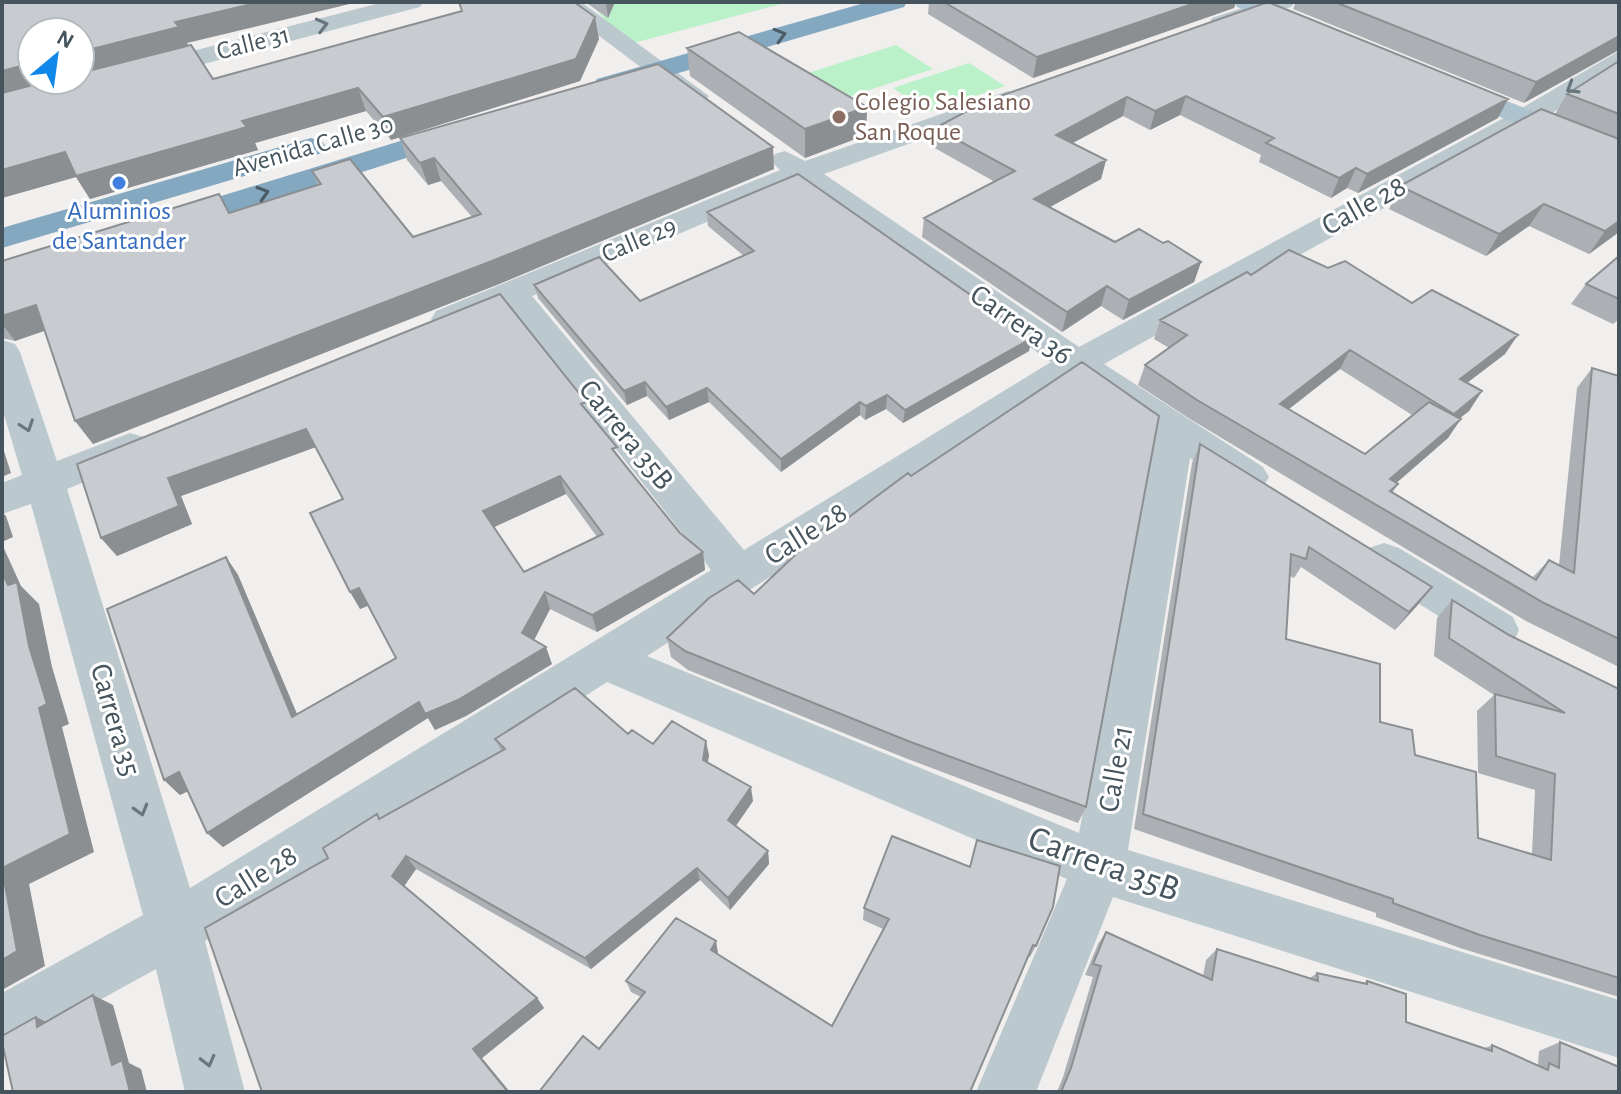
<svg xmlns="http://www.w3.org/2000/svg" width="1621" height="1094" viewBox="0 0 1621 1094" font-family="'Alegreya Sans',sans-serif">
<rect width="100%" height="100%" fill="#f1eeee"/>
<path fill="#baf1c9" d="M 590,2 L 789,2 L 626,45 Z
M 896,45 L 933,69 L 824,105 L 789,79 Z
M 969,63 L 1005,86 L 928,112 L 893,88 Z"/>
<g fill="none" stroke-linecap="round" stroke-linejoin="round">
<path fill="#bbc8ce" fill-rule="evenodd" d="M 384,2 L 424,2 L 420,7 L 143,80 L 130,72 L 134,66 Z
M 554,2 L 581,2 L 709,96 L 705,102 L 687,102 Z
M 1260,2 L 1295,2 L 1291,7 L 1221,30 L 1209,23 L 1212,18 Z
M 1619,51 L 1619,70 L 1535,124 L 1104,364 L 1263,467 L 1269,477 L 1263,487 C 1235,496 1212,473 1190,458 L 1128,850 L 1619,1000 L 1619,1058 L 1113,897 L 1036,1092 L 976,1092 L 1067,879 L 607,682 L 205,941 L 245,1092 L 185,1092 L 156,969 L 2,1054 L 2,993 L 143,915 L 31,504 L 2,514 L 2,483 L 22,475 L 2,408 L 2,340 L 15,344 L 20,352 L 57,461 L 130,433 L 144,437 L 149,447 L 144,457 L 67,489 L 190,888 L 711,570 L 505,308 L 460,327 L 448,330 L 436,327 L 431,319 L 436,311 L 780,170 L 770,160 L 775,154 L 785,151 L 805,161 L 1008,91 L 1018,93 L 1021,99 L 1018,105 L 824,174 L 1079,347 L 1515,112 ZM 799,183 L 1051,362 L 744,550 L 532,296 ZM 1076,380 L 1155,436 L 1079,833 L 647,656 Z
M 1384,543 L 1399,548 L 1513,617 L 1519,630 L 1513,643 L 1497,649 L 1481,643 L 1369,572 L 1363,560 L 1369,548 Z"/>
<path fill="#acc2cf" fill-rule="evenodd" d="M 1234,2 L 1268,2 L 1320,24 L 1324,29 L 1320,34 L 1302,34 L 1237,7 Z
M 1448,78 L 1619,145 L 1619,165 L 1438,92 L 1434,86 L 1438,80 Z"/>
<path fill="#83a8c0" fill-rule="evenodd" d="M 868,2 L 907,2 L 904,7 L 617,91 L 597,91 L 593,85 L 597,79 Z
M 462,122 L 472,125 L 477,131 L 472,137 L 180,230 L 168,233 L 156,230 L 152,223 L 156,216 Z
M 311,138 L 322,141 L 326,147 L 322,153 L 2,248 L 2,228 Z"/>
</g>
<path fill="#acafb4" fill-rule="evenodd" d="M 2,2 L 187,43 L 213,79 L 599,39 L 580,81 L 391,140 L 366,111 L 255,143 L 258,150 L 90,199 L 76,177 L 2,198 Z
M 585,2 L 615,2 L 608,18 Z
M 929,2 L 1236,2 L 1234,8 L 1033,78 L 928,14 Z
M 1268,2 L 1498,118 L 1358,193 L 1347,188 L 1331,198 L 1259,162 L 1261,155 L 1180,115 L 1150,130 L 1123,116 L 1073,143 L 1106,160 L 1101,179 L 1050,207 L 1115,242 L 1163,243 L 1201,262 L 1194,282 L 1123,320 L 1101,306 L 1062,332 L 922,237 L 924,218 L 995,182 L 933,147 L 935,128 Z
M 1296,2 L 1619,2 L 1524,103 L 1293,9 Z
M 687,48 L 867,107 L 866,135 L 805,158 L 690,76 Z
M 1619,61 L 1619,232 L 1589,254 L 1529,226 L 1486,256 L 1389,209 L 1400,186 L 1555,114 L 1567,94 Z
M 400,138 L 774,169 L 499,284 L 93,444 L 44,330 L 15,341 L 2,338 L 2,261 L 229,213 L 318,185 L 312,171 L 413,237 L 472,217 L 441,181 L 428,185 L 407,160 Z
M 707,212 L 1029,351 L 903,423 L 886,409 L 865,420 L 860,415 L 781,472 L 709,402 L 669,420 L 647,396 L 627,405 L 538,298 L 534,285 L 640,301 L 744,256 L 708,226 Z
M 1619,256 L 1619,319 L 1613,324 L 1571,304 L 1586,284 Z
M 1328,268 L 1412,303 L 1505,354 L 1467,383 L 1482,391 L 1469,411 L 1460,418 L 1448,438 L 1396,483 L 1398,484 L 1393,492 L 1533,577 L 1549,560 L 1559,565 L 1577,388 L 1592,368 L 1619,376 L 1619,667 L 1526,621 L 1190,419 L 1138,385 L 1145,365 L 1169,348 L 1154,339 L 1160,320 L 1251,275 ZM 1340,369 L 1412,415 L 1365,454 L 1289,409 Z
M 588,412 L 619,456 L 680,533 L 703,552 L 705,570 L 597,632 L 550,609 L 534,640 L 552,664 L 466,716 L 435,730 L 428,718 L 223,847 L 207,833 L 188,791 L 180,795 L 164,780 L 226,557 L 238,575 L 297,714 L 396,658 L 368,606 L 360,609 L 343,499 L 316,447 L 181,496 L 192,524 L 117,556 L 101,538 L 77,464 ZM 566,494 L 597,537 L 524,572 L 494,527 Z
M 1200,444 L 1432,587 L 1395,630 L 1301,567 L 1294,578 L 1290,576 L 1286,639 L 1380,722 L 1415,755 L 1478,838 L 1532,854 L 1535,790 L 1478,773 L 1477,711 L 1494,695 L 1434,656 L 1437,618 L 1452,600 L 1509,635 L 1619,689 L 1619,997 L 1460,948 L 1376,917 L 1376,913 L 1134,829 L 1192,463 Z
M 754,594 L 1086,807 L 1078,823 L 905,758 L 688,670 L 671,657 L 667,638 Z
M 628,734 L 653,744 L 709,755 L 708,763 L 753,801 L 736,826 L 768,851 L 769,864 L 730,910 L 700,880 L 591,969 L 416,869 L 404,886 L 537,998 L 544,1008 L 482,1058 L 262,1092 L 328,858 L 381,818 L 501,751 L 495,739 Z
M 977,840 L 1036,946 L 1030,957 L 1028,957 L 970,1092 L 599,1049 L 641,997 L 631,992 L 626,981 L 716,941 L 717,954 L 832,1026 L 883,929 L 863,920 L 864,908 L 970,867 Z
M 1106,932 L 1203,976 L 1206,960 L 1217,949 L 1310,978 L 1317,973 L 1363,983 L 1367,981 L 1406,1022 L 1485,1048 L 1492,1045 L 1538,1065 L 1539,1051 L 1560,1042 L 1617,1066 L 1619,1065 L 1619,1092 L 1057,1092 L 1063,1077 L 1093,977 L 1085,975 L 1098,944 Z"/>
<path fill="#8c8f92" d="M 260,2 L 358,2 L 187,43 L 189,49 L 80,77 L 80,52 L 175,22 Z
M 606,2 L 615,2 L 608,18 Z
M 1198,2 L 1236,2 L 1234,8 L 1033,78 L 1037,57 Z
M 595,17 L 599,39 L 580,81 L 391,140 L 383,117 Z
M 1619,36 L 1619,50 L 1524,103 L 1536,82 Z
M 32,63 L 32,80 L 68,80 L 2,97 L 2,71 Z
M 358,88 L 366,111 L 255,143 L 258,150 L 90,199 L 76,177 L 2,198 L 2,170 L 65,152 L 242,121 Z
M 1186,96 L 1180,115 L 1150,130 L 1155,111 Z
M 1127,97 L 1123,116 L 1052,154 L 1056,135 Z
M 1508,99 L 1498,118 L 1358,193 L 1367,174 Z
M 867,107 L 866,135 L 805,158 L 805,129 Z
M 773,147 L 774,169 L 499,284 L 93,444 L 75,421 Z
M 434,158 L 441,181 L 428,185 L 420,163 Z
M 1106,160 L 1101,179 L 1030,218 L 1034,199 Z
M 1356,168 L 1347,188 L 1331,198 L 1339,178 Z
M 1544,204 L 1529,226 L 1486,256 L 1499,234 Z
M 1619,221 L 1619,232 L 1589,254 L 1605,231 Z
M 1201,262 L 1194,282 L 1123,320 L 1129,300 Z
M 1107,286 L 1101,306 L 1062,332 L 1067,312 Z
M 36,305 L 53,328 L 15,341 L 2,324 L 2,316 Z
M 1518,335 L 1505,354 L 1447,398 L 1460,379 Z
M 1032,338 L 1029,351 L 903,423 L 905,410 Z
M 1350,350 L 1340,369 L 1271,423 L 1280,404 Z
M 645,382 L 647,396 L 627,405 L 624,391 Z
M 707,388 L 709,402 L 669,420 L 666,407 Z
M 1482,391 L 1469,411 L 1441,433 L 1454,414 Z
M 887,395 L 886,409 L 865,420 L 866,406 Z
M 860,402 L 860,415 L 781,472 L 781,459 Z
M 1461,419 L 1448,438 L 1378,499 L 1390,479 Z
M 306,429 L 316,447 L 181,496 L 192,524 L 117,556 L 101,538 L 168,478 Z
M 2,445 L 11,473 L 2,477 Z
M 560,476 L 566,494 L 490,529 L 483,511 Z
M 2,512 L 6,516 L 13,537 L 2,542 Z
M 2,544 L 21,586 L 39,604 L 52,667 L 69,724 L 62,727 L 94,852 L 29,884 L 45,966 L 2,990 L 2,868 L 8,585 L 2,572 Z
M 703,552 L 705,570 L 597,632 L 592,615 Z
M 226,557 L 238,575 L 305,733 L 292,717 Z
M 1432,587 L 1417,606 L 1395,630 L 1409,612 Z
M 359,588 L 369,605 L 360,609 L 350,592 Z
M 545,592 L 550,609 L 529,650 L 522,633 Z
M 546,647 L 552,664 L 466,716 L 435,730 L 428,718 L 223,847 L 207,833 L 419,702 Z
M 706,741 L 709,755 L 705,774 L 703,760 Z
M 179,772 L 195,788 L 180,795 L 164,780 Z
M 751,787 L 753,801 L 730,834 L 728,820 Z
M 768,851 L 769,864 L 730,910 L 728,898 Z
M 406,856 L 416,869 L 403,888 L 392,876 Z
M 697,868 L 700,880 L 591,969 L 585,958 Z
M 716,941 L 718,953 L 713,961 L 711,950 Z
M 93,995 L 113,1005 L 129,1063 L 141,1069 L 147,1092 L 130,1092 L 112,1065 Z
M 537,998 L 544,1008 L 482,1058 L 510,1092 L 508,1092 L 473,1049 Z
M 36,1017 L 57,1027 L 37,1027 Z"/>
<path fill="#c8ccd1" stroke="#8c8f92" stroke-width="2" fill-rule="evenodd" d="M 2,2 L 260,2 L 175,22 L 179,27 L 80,52 L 80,32 L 32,32 L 32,63 L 2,71 Z
M 459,2 L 574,2 L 595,17 L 576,59 L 383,117 L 358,88 L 242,121 L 247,127 L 76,176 L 65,152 L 2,170 L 2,93 L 52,80 L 80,80 L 80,73 L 191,45 L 213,79 L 462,11 Z
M 944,2 L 1198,2 L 1037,57 Z
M 1268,2 L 1508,99 L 1367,174 L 1356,168 L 1339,178 L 1266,143 L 1274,138 L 1186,96 L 1155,111 L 1127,97 L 1056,135 L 1106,160 L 1034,199 L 1115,242 L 1139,229 L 1163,243 L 1168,241 L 1201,262 L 1129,300 L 1107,286 L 1067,312 L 924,218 L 1015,171 L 935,128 L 986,101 Z
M 1335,2 L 1619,2 L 1619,36 L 1536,82 Z
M 739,32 L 867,107 L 805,129 L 687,48 Z
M 1619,61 L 1619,114 L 1567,94 Z
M 658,64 L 773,147 L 492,261 L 75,421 L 36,305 L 2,316 L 2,261 L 219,194 L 229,213 L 321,184 L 312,171 L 350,159 L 413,237 L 481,214 L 434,158 L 420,163 L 400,138 Z
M 1541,109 L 1619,139 L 1619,221 L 1605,231 L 1544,204 L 1499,234 L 1400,186 Z
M 798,174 L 1032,338 L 905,410 L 887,395 L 866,406 L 860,402 L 781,459 L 707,388 L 666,407 L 645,382 L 624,391 L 534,285 L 599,257 L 640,301 L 754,251 L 707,212 Z
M 1289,250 L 1328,268 L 1345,261 L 1412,303 L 1432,290 L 1518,335 L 1460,379 L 1482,391 L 1454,414 L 1350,350 L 1280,404 L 1365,454 L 1429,402 L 1461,419 L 1390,479 L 1398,484 L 1390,491 L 1536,580 L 1549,560 L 1574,573 L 1592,368 L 1619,376 L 1619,639 L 1544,603 L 1197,400 L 1145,365 L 1187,335 L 1160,320 L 1247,272 L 1251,275 Z
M 1619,256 L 1619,299 L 1586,284 Z
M 500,294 L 586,402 L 581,404 L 617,447 L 612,449 L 680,533 L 703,552 L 592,615 L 545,592 L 522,633 L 546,647 L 458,700 L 425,714 L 419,702 L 207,833 L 179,772 L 164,780 L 107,609 L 226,557 L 292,717 L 396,658 L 359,588 L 350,592 L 310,513 L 343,499 L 306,429 L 168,478 L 179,506 L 101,538 L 77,464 ZM 560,476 L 603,534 L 524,572 L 483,511 Z
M 1082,362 L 1159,416 L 1086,807 L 908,741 L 685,651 L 667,638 L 709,598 L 738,580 L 754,594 L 832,520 L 844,513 L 849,517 L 908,473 L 911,476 Z
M 1200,444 L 1432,587 L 1409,612 L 1309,547 L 1306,559 L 1291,554 L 1286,639 L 1380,664 L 1380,722 L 1412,730 L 1415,755 L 1476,772 L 1478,838 L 1551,860 L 1555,774 L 1496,756 L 1495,694 L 1565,713 L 1449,638 L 1452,600 L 1509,635 L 1619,689 L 1619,978 L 1480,935 L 1393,903 L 1393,899 L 1143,814 Z
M 2,572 L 8,585 L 17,582 L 29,646 L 47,704 L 39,708 L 70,834 L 2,868 L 17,951 L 2,960 Z
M 575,688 L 628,734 L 632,730 L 653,744 L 672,721 L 706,741 L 703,760 L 751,787 L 728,820 L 768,851 L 728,898 L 697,868 L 585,958 L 406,856 L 392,876 L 537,998 L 473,1049 L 508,1092 L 262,1092 L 205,928 L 328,858 L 323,848 L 377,814 L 379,819 L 505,749 L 495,739 Z
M 892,836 L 970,867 L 977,840 L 1060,866 L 1053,907 L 1036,946 L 1033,945 L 970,1092 L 539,1092 L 583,1036 L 599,1049 L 645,992 L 626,981 L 676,918 L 716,941 L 711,950 L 832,1026 L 889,919 L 864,908 Z
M 1106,932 L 1212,980 L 1217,949 L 1318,981 L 1317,973 L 1367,984 L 1367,981 L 1406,994 L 1406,1022 L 1492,1051 L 1492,1045 L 1548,1070 L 1549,1063 L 1559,1068 L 1560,1042 L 1619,1067 L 1619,1092 L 1061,1092 L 1071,1068 L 1101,966 L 1093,964 Z
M 93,995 L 112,1065 L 122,1060 L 130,1092 L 13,1092 L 2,1042 L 2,1036 L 36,1017 L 37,1027 Z"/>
<defs><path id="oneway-chevron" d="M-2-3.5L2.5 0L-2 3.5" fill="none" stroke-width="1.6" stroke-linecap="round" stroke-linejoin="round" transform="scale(2)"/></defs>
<g stroke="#68777f">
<use href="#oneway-chevron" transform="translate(322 25) rotate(-14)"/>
<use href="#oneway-chevron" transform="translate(1572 88) rotate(148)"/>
<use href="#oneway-chevron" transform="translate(27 426) rotate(71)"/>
<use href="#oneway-chevron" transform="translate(141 810) rotate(74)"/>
<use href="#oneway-chevron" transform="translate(208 1061) rotate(76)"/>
</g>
<g stroke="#4b5c67">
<use href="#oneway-chevron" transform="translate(780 35) rotate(-16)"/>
<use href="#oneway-chevron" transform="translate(263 193) rotate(-17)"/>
</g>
<circle fill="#8d6e63" stroke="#fff" stroke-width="3" cx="839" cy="117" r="8"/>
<circle fill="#3f7fe0" stroke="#fff" stroke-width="3" cx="119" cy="183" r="8"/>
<g text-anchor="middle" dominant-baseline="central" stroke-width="6" stroke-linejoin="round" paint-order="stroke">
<g font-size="26" fill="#45545d" stroke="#fff">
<text transform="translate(253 43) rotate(-14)">Calle 31</text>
<text transform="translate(313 146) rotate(-16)">Avenida Calle 30</text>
<text transform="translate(639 240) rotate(-23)">Calle 29</text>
</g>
<g font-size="26" fill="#785e54" stroke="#fff" text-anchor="start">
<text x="855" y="102">Colegio Salesiano<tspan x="855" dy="30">San Roque</tspan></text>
</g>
<g font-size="26" fill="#366cbe" stroke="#fff">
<text x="119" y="211">Aluminios<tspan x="119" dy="30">de Santander</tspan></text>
</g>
<g font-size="30" fill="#45545d" stroke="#fff">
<text transform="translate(1364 206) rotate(-29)">Calle 28</text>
<text transform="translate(1021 325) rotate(35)">Carrera 36</text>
<text transform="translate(626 435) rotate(51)">Carrera 35B</text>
<text transform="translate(806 534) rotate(-32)">Calle 28</text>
<text transform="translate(115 720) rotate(74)">Carrera 35</text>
<text transform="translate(1116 769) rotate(-80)">Calle 21</text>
<text transform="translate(256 877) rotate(-32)">Calle 28</text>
</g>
<g font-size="36" fill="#45545d" stroke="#fff">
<text transform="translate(1104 864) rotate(20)">Carrera 35B</text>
</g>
</g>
<rect width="1621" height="1094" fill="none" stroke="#45545d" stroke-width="8"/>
<g transform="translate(56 56) rotate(29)"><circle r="38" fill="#ffffff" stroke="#b5bbbe" stroke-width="2"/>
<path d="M0-6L14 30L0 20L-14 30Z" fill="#1088e9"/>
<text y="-12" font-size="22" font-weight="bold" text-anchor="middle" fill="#45545d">N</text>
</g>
</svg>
